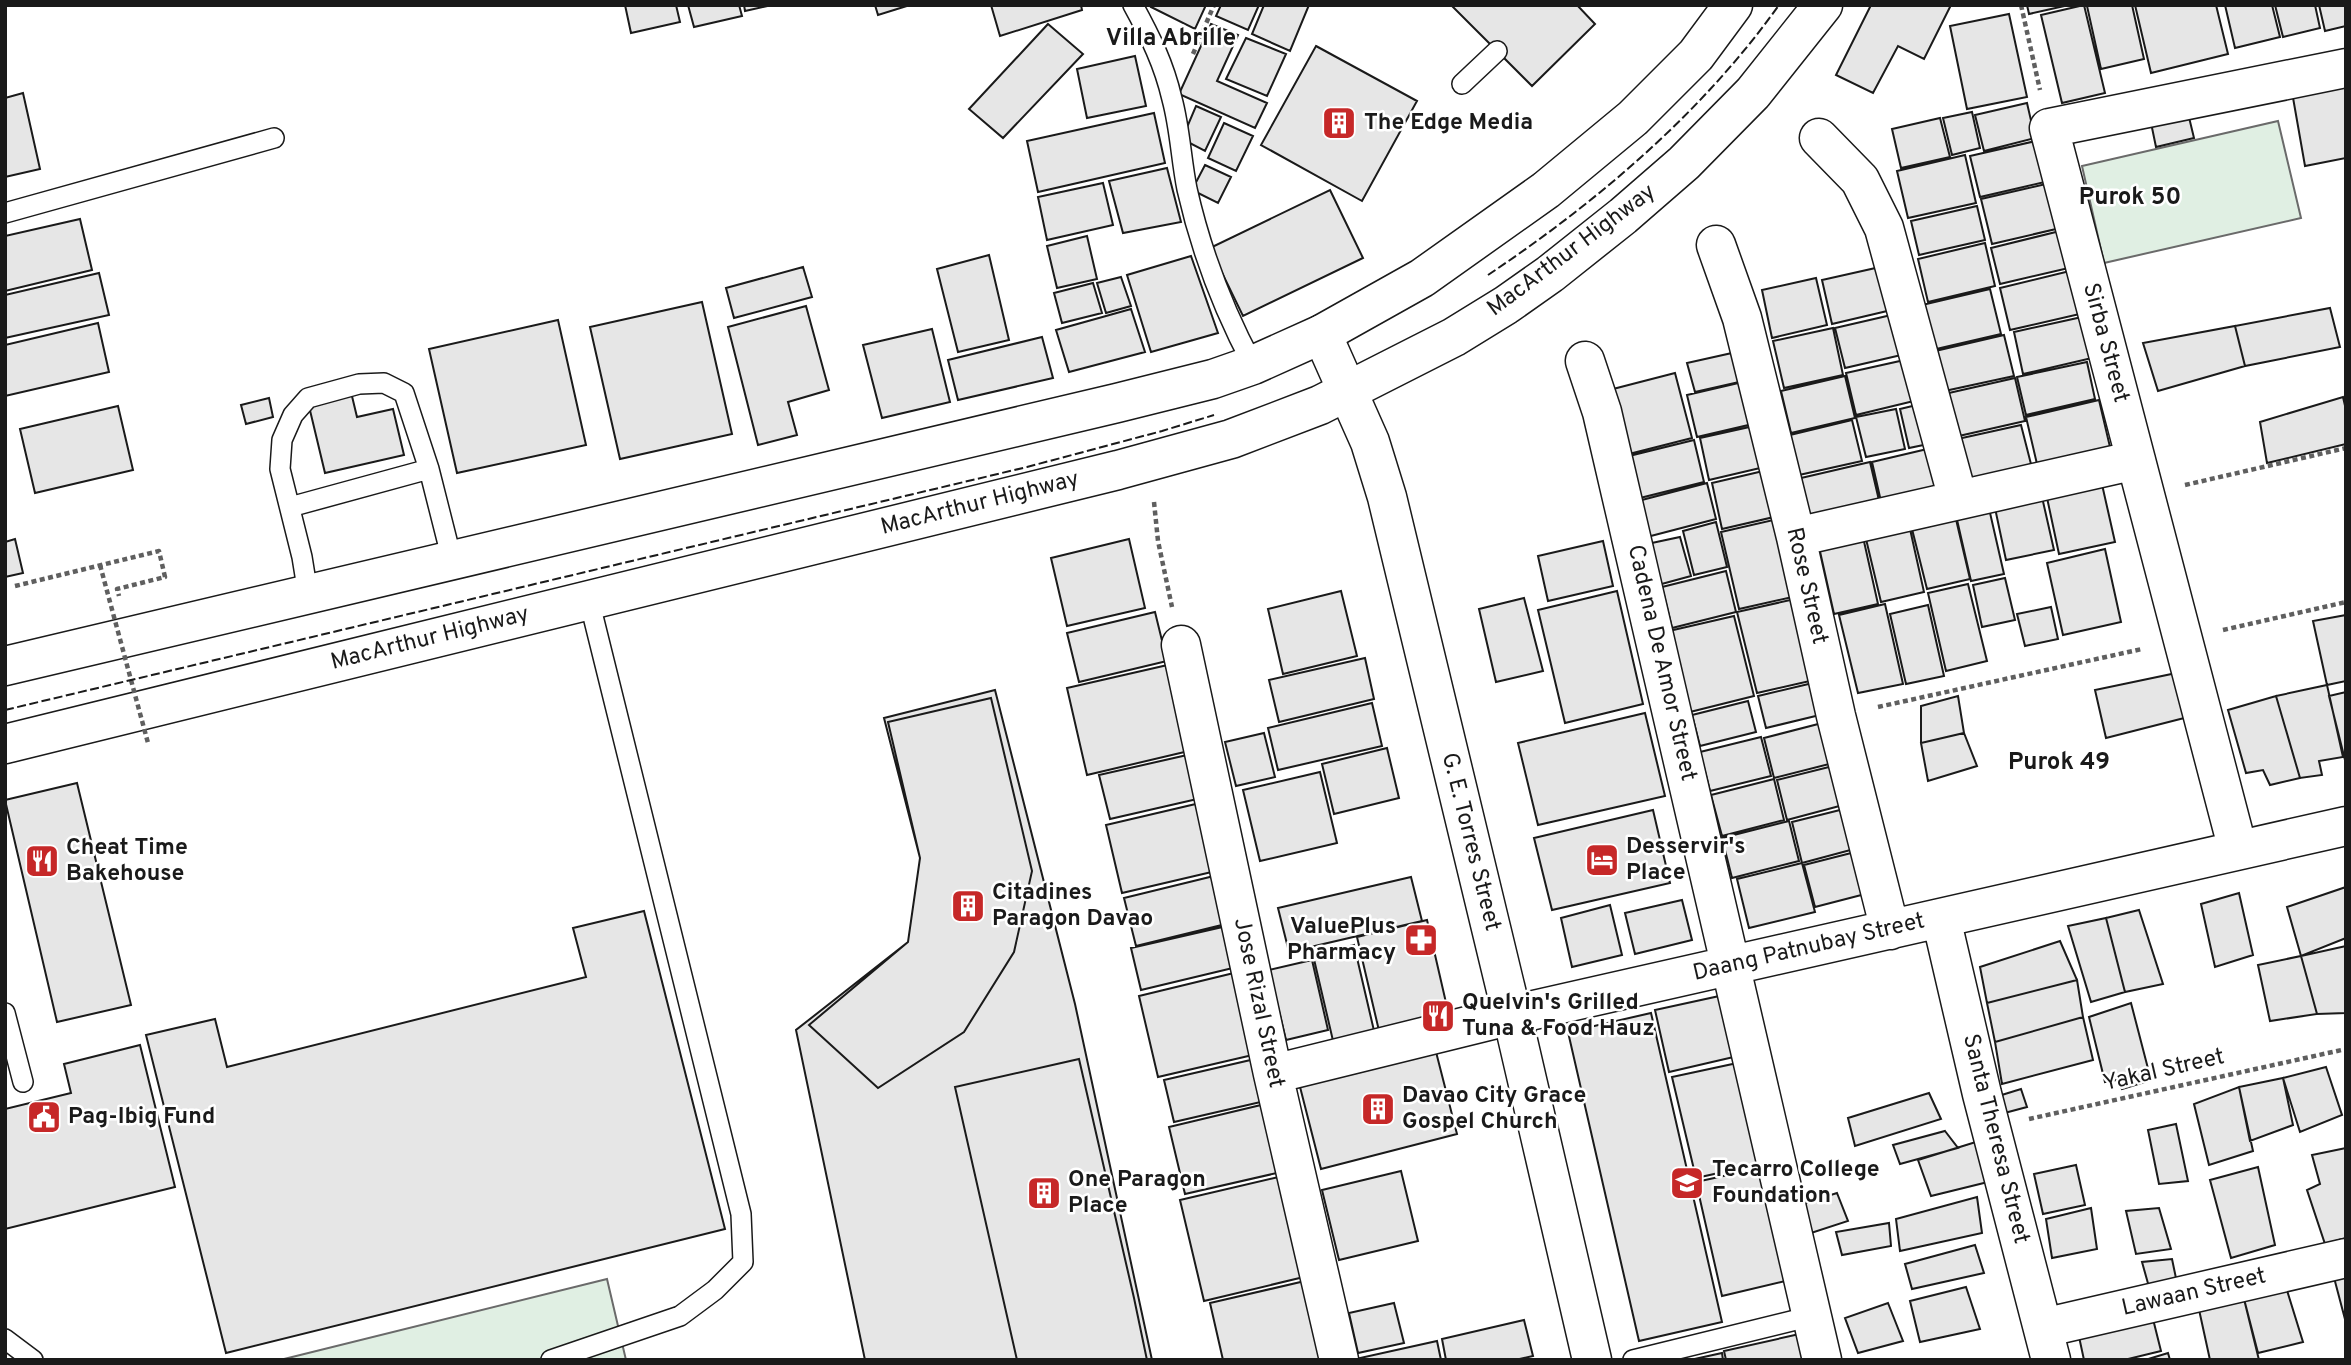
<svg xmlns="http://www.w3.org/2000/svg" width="2351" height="1365" viewBox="0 0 2351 1365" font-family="Overpass,sans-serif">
<rect width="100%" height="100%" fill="#fff"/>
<path fill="#e0efe3" stroke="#6a6a6a" stroke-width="2" d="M 2278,121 L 2301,218 L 2104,263 L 2082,166 Z
M 607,1279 L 626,1360 L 280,1360 Z"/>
<path fill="#e6e6e6" stroke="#1a1a1a" stroke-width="2" d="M 625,5 L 676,5 L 680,22 L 631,33 Z
M 688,5 L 739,5 L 742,16 L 694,27 Z
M 744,5 L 772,5 L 745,11 Z
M 875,5 L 910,5 L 878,15 Z
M 991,5 L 1081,5 L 1082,10 L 1000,36 Z
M 1152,5 L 1206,5 L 1195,29 L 1151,7 Z
M 1221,5 L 1259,5 L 1248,30 L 1216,16 Z
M 1264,5 L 1309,5 L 1290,51 L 1252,34 Z
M 1451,5 L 1577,5 L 1595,24 L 1532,86 Z
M 1871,5 L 1951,5 L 1924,59 L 1898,46 L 1873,93 L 1836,75 Z
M 2027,5 L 2069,5 L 2029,14 Z
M 2084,5 L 2105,93 L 2062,103 L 2041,15 Z
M 2132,5 L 2144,59 L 2101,69 L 2087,6 Z
M 2135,5 L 2216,5 L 2228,54 L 2151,73 Z
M 2225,5 L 2272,5 L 2280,37 L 2235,48 Z
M 2275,5 L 2315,5 L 2320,28 L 2283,37 Z
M 2319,5 L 2346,5 L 2346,26 L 2325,31 Z
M 2009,14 L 2027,97 L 1967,109 L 1950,26 Z
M 1048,24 L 1083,54 L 1003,138 L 969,109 Z
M 1211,24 L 1238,35 L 1217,81 L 1267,103 L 1255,128 L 1179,94 Z
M 1246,38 L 1286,54 L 1267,96 L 1226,79 Z
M 1316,46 L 1417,101 L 1362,201 L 1261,145 Z
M 1135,56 L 1146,106 L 1087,118 L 1077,69 Z
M 2346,80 L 2346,158 L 2305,166 L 2292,92 Z
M 23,93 L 40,169 L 5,177 L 5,98 Z
M 2027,103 L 2035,138 L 1984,151 L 1975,115 Z
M 1196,106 L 1221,117 L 1205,151 L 1182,139 Z
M 2187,109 L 2194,138 L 2156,147 L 2150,118 Z
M 1972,112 L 1980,148 L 1952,155 L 1943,118 Z
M 1154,113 L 1165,163 L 1038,192 L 1027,141 Z
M 1940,118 L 1950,157 L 1901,168 L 1892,129 Z
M 1224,123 L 1253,136 L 1236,171 L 1208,158 Z
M 2040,140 L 2049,181 L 1980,197 L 1970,156 Z
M 1965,155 L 1976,203 L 1908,218 L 1897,171 Z
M 1205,165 L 1231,177 L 1218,203 L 1192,190 Z
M 1167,168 L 1181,222 L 1123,233 L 1109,181 Z
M 2059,181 L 2069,226 L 1992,244 L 1981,199 Z
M 1103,183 L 1113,225 L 1047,240 L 1038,197 Z
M 1330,190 L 1363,258 L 1243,316 L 1210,248 Z
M 1977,206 L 1985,240 L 1919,255 L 1911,221 Z
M 80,219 L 92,270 L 5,291 L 5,236 Z
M 2064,230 L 2073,267 L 2000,284 L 1991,248 Z
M 1087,236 L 1097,279 L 1057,288 L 1047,246 Z
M 1985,243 L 1995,286 L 1928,302 L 1918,259 Z
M 989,255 L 1009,340 L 958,352 L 937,269 Z
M 1191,256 L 1218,333 L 1151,352 L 1127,275 Z
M 1889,265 L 1900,308 L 1832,324 L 1822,280 Z
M 803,267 L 812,297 L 734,318 L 726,288 Z
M 2074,270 L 2084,313 L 2010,330 L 2000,288 Z
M 99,273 L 109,315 L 5,338 L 5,295 Z
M 1121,277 L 1131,306 L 1106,313 L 1097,283 Z
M 1816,278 L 1827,325 L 1772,338 L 1762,290 Z
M 1093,283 L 1102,313 L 1062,323 L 1054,293 Z
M 1990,289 L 2001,334 L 1932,350 L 1922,305 Z
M 702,302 L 732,434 L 620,459 L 590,327 Z
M 806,306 L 829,390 L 788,402 L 797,435 L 758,445 L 728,327 Z
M 2330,308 L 2340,347 L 2245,366 L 2235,326 Z
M 1131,309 L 1145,352 L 1069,372 L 1056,330 Z
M 1900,313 L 1910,353 L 1845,368 L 1835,328 Z
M 2082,317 L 2092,358 L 2023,374 L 2014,332 Z
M 558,320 L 586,445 L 457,473 L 429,349 Z
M 98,323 L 109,372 L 5,396 L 5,345 Z
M 2235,326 L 2245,366 L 2158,391 L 2143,343 Z
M 1833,328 L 1843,375 L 1784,388 L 1773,341 Z
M 932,329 L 950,402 L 882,418 L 863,345 Z
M 2004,335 L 2014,376 L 1940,392 L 1931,352 Z
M 1042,337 L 1053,378 L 958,400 L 948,360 Z
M 1741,351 L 1748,380 L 1695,392 L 1687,363 Z
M 1909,359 L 1918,400 L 1856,415 L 1846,373 Z
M 2087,362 L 2095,399 L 2026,415 L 2017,377 Z
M 1675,373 L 1692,438 L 1629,454 L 1613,389 Z
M 1845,376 L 1855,418 L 1791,433 L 1781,391 Z
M 2015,378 L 2025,421 L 1950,438 L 1940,395 Z
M 1747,381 L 1757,423 L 1697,437 L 1687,395 Z
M 351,392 L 357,417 L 393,409 L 404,455 L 325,473 L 308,402 Z
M 2343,397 L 2346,410 L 2346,444 L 2267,463 L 2260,422 Z
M 269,398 L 273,417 L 246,424 L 241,405 Z
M 2099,400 L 2110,447 L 2037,464 L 2026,417 Z
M 1929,402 L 1938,442 L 1909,448 L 1900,409 Z
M 118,406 L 133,470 L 35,493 L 20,429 Z
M 1896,409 L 1905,449 L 1866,457 L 1856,417 Z
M 1852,420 L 1862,461 L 1799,475 L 1790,435 Z
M 1763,424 L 1773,465 L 1709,480 L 1700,438 Z
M 2021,425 L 2032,468 L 1963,484 L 1953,440 Z
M 1694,440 L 1704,482 L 1636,499 L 1625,457 Z
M 1940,446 L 1950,490 L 1882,506 L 1872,462 Z
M 1870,462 L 1881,509 L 1812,526 L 1801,478 Z
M 1776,468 L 1787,514 L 1722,529 L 1712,483 Z
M 2101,480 L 2115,542 L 2059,554 L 2046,493 Z
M 1707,483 L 1716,519 L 1647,537 L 1638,501 Z
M 2042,497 L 2054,550 L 2006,560 L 1995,508 Z
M 1988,504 L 2004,574 L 1971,581 L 1955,511 Z
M 1955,515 L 1970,579 L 1927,589 L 1911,525 Z
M 1787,517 L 1806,594 L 1739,609 L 1721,532 Z
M 1716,522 L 1727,567 L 1694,575 L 1683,531 Z
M 1910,529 L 1924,592 L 1881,602 L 1866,539 Z
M 1680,537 L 1691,576 L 1658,585 L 1647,544 Z
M 1863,537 L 1878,604 L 1834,614 L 1819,547 Z
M 15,539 L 23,573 L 5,577 L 5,542 Z
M 1129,539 L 1145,608 L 1067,626 L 1051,558 Z
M 1603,541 L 1613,586 L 1548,601 L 1538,556 Z
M 2105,549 L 2121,622 L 2063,635 L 2047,563 Z
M 1726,571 L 1736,612 L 1672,628 L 1662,587 Z
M 2005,578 L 2015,620 L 1982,627 L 1973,585 Z
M 1968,584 L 1987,661 L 1946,671 L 1928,593 Z
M 1341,591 L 1357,656 L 1283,674 L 1268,609 Z
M 1617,591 L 1643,704 L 1565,723 L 1538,610 Z
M 1804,597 L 1823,678 L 1757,693 L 1737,612 Z
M 1524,598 L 1543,671 L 1496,682 L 1479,609 Z
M 1885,604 L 1903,684 L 1858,693 L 1839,615 Z
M 1928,605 L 1944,676 L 1906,684 L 1890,614 Z
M 2051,607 L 2058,639 L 2025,646 L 2017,614 Z
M 1155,612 L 1167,661 L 1079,682 L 1067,633 Z
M 2346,615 L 2346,681 L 2327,685 L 2313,621 Z
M 1734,616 L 1754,696 L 1690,712 L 1669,631 Z
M 1365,658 L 1374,699 L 1279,722 L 1269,680 Z
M 1172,664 L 1193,750 L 1087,775 L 1067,688 Z
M 2186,671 L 2196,715 L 2106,738 L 2095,690 Z
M 1817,682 L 1824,714 L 1766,728 L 1758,696 Z
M 2327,685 L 2343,757 L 2319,761 L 2322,775 L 2300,778 L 2276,696 Z
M 995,690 L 1075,1004 L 1152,1360 L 865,1360 L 796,1030 L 908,942 L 920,858 L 884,718 Z
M 2346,692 L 2346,764 L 2329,696 Z
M 1958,696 L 1964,733 L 1921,743 L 1921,706 Z
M 2276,696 L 2300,778 L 2270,785 L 2263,770 L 2246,773 L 2228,710 Z
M 991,698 L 1032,871 L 1014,952 L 964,1032 L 878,1088 L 809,1025 L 908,942 L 920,858 L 888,722 Z
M 1748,701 L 1756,732 L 1700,746 L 1692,715 Z
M 1372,703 L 1382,746 L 1278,770 L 1268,728 Z
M 1645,713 L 1665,796 L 1538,825 L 1518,743 Z
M 1826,722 L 1837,762 L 1774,778 L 1764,738 Z
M 1264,733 L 1275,777 L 1236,786 L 1225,742 Z
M 1964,733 L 1977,766 L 1928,781 L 1921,743 Z
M 1761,737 L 1771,776 L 1710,791 L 1700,752 Z
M 1387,748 L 1399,798 L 1334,814 L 1322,764 Z
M 1196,753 L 1206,797 L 1110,819 L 1099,775 Z
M 1837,765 L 1847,804 L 1787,820 L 1777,780 Z
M 1320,772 L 1337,843 L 1260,861 L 1243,790 Z
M 1774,779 L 1784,820 L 1722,836 L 1711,795 Z
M 77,783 L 131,1005 L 57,1022 L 5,800 Z
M 1200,803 L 1216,871 L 1122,893 L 1106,825 Z
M 1848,808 L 1858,848 L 1802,863 L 1792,822 Z
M 1653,810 L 1670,883 L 1552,910 L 1534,838 Z
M 1789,821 L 1799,861 L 1732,878 L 1722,838 Z
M 1863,850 L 1873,892 L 1815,907 L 1804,865 Z
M 1802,863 L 1815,912 L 1749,928 L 1737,879 Z
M 1218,875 L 1230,923 L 1136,946 L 1124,898 Z
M 1411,877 L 1422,921 L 1289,952 L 1278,908 Z
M 2346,887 L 2346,938 L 2301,956 L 2287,907 Z
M 2239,893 L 2253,955 L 2215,967 L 2201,904 Z
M 1682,900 L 1692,940 L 1635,954 L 1625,913 Z
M 1610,905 L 1622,955 L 1572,967 L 1561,918 Z
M 2139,910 L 2163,984 L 2125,992 L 2106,918 Z
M 644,911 L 725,1229 L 226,1353 L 146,1035 L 215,1019 L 227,1067 L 586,977 L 573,928 Z
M 2106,918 L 2125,992 L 2091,1002 L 2068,926 Z
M 1427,920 L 1450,1020 L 1380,1035 L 1357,937 Z
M 1227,926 L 1237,967 L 1141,990 L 1131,948 Z
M 2060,941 L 2077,980 L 1987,1003 L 1980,967 Z
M 1354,945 L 1375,1035 L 1334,1045 L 1313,955 Z
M 2346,946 L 2346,1013 L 2317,1014 L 2301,956 Z
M 2301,956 L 2317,1014 L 2270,1021 L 2258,965 Z
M 1312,960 L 1328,1030 L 1286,1040 L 1269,970 Z
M 1238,972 L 1257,1054 L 1158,1077 L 1139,996 Z
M 2077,980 L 2083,1017 L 1995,1042 L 1987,1003 Z
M 1724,995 L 1738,1056 L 1669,1072 L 1655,1010 Z
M 2131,1003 L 2151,1080 L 2122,1089 L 2116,1080 L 2105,1082 L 2089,1017 Z
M 1651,1013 L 1722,1322 L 1639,1341 L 1568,1032 Z
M 2083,1017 L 2093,1060 L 2002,1084 L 1995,1042 Z
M 140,1045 L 175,1187 L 5,1229 L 5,1109 L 71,1093 L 64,1064 Z
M 1435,1048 L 1457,1134 L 1321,1169 L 1299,1083 Z
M 1079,1059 L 1134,1298 L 1147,1360 L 1017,1360 L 955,1087 Z
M 1255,1059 L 1265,1101 L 1174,1122 L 1164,1080 Z
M 1742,1062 L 1764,1163 L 1696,1178 L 1672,1077 Z
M 2326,1067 L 2342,1115 L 2300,1132 L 2283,1078 Z
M 2283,1078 L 2293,1125 L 2250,1141 L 2239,1087 Z
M 2239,1087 L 2253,1151 L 2209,1165 L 2194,1104 Z
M 2021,1089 L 2027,1107 L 1997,1115 L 1992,1098 Z
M 1929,1093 L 1941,1119 L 1855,1146 L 1848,1118 Z
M 1261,1105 L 1277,1173 L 1185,1194 L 1169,1127 Z
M 2176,1124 L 2188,1181 L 2159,1184 L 2148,1130 Z
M 1945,1131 L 1958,1148 L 1900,1164 L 1893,1145 Z
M 1979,1141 L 1992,1181 L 1931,1196 L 1918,1160 Z
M 2346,1148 L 2346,1238 L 2325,1244 L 2307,1190 L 2320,1184 L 2312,1155 Z
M 2076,1165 L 2085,1205 L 2043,1214 L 2034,1174 Z
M 1769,1166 L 1794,1279 L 1722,1296 L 1696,1182 Z
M 2258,1167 L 2275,1245 L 2231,1258 L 2210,1180 Z
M 1401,1171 L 1418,1241 L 1339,1260 L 1322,1190 Z
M 1283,1176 L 1308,1276 L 1204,1301 L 1180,1200 Z
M 1837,1193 L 1848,1221 L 1808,1234 L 1799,1205 Z
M 1977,1197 L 1982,1233 L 1900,1251 L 1896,1219 Z
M 2091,1208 L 2097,1249 L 2052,1258 L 2046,1219 Z
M 2159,1208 L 2171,1249 L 2136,1254 L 2126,1211 Z
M 1889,1223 L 1891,1246 L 1842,1255 L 1836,1232 Z
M 1975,1245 L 1984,1273 L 1912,1289 L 1905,1264 Z
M 2172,1259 L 2177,1283 L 2149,1287 L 2142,1262 Z
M 2346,1267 L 2346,1323 L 2332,1270 Z
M 1305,1281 L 1323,1360 L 1223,1360 L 1210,1303 Z
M 2285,1284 L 2303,1342 L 2258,1353 L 2243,1295 Z
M 1966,1287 L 1980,1329 L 1920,1342 L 1910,1301 Z
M 2243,1295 L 2259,1360 L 2210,1360 L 2198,1305 Z
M 1394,1303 L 1404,1343 L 1358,1353 L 1349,1313 Z
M 1888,1303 L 1903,1341 L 1858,1353 L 1845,1318 Z
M 2152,1315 L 2161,1351 L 2124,1360 L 2084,1360 L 2078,1332 Z
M 1524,1320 L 1533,1356 L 1515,1360 L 1446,1360 L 1442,1339 Z
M 1804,1333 L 1810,1360 L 1726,1360 L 1724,1351 Z
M 1437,1341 L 1441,1360 L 1360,1360 L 1360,1358 Z
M 1722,1353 L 1723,1360 L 1690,1360 Z
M 2168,1353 L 2170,1360 L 2145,1360 Z"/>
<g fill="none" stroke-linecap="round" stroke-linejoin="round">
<g stroke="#1a1a1a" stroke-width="22">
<path id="service" d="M 1133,5 C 1150,36 1164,64 1172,99 C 1180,128 1181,159 1187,189 C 1201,251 1223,309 1253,365
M 1462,84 L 1497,51
M 5,213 L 274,138
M 290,507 L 429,469
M 308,594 L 302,557 L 280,469 L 282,440 L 293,415 L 308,398 L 359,384 L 384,383 L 404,393 L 429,469 L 452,560
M 5,1013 L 23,1082
M 5,1339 L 33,1360
M 551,1360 L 680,1316 L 715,1290 L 743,1262 L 741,1214 L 589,600
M 1633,1360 L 1812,1316"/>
</g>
<g stroke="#1a1a1a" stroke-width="41">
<path id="minor" d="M 1819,138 L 1860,180 L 1884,228 L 1958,499
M 1716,245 L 1742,318 L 1796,537 L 1836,716 L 1890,930
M 1585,361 L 1602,412 L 1822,1360
M 1796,537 L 2136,460
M 1181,645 L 1273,1074 L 1339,1360
M 2238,850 L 2049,128 L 2346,68
M 1941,918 L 1982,1094 L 2051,1360
M 1273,1074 L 1512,1015 L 2346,826
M 2043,1328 L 2346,1258"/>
</g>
<g stroke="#1a1a1a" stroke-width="41">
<path id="secondary" d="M 1322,334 L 1370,442 L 1387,497 L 1512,1015 L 1592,1360"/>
</g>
<g stroke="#1a1a1a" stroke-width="41">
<path id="primary" d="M 5,666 L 1117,403 L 1213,379 L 1253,365 L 1322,334 L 1422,278 L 1546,190 L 1633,118 L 1696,55 L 1733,5
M 5,744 L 1118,470 L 1231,439 L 1320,405 L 1454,337 L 1506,305 L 1550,274 L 1623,216 L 1684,163 L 1753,93 L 1823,5"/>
</g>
<path stroke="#5f5f5f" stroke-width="4.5" stroke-dasharray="5 3.5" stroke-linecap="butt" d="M 2021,5 L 2040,90
M 1193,54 L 1214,5
M 2185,485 L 2346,448
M 1154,502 L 1158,541 L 1172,607
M 15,586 L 159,551 L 165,577 L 117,589 L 119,596
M 2223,630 L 2346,602
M 1878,707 L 2142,649
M 2029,1119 L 2346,1049"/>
<use href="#service" stroke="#fff" stroke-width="19"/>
<use href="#minor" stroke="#fff" stroke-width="38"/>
<use href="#secondary" stroke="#fff" stroke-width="38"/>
<use href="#primary" stroke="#fff" stroke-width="38"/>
<path stroke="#5f5f5f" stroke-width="4.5" stroke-dasharray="5 3.5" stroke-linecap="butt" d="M 100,565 L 148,743"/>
<path stroke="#1a1a1a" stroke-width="2" stroke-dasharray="9 3.5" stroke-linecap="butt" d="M 1488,275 C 1597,202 1702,113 1779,5
M 5,710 L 1027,467 L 1162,431 L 1214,415"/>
</g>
<defs>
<g id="building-square" transform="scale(1.75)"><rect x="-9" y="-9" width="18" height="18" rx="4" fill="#c62828" stroke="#fff"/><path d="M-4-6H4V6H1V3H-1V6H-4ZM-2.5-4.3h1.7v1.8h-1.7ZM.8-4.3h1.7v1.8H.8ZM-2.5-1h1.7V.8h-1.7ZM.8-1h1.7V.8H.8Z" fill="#fff"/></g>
<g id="hotel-square" transform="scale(1.75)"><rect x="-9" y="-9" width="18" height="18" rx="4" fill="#c62828" stroke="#fff"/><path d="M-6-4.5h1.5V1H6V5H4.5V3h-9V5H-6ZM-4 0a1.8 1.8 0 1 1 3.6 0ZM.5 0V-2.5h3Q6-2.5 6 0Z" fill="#fff"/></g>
<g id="restaurant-square" transform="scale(1.75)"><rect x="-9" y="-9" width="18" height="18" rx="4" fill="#c62828" stroke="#fff"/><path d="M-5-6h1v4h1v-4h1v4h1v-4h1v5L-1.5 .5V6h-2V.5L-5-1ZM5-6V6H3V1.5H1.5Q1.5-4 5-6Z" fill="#fff"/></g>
<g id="pharmacy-square" transform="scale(1.75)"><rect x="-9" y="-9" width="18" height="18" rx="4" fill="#c62828" stroke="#fff"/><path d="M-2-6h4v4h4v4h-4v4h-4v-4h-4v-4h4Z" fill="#fff"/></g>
<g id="civic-square" transform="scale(1.75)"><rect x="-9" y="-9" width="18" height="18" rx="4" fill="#c62828" stroke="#fff"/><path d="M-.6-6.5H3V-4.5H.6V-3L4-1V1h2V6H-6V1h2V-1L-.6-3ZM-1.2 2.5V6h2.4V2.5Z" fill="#fff"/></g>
<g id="university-square" transform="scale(1.75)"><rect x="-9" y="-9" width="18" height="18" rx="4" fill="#c62828" stroke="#fff"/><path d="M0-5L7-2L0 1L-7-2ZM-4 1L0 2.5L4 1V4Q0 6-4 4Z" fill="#fff"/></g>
</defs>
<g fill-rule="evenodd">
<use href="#building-square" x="1339" y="123"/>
<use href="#hotel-square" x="1602" y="860"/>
<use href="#restaurant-square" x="42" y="861"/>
<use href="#building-square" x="968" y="906"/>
<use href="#pharmacy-square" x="1421" y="940"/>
<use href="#restaurant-square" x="1438" y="1016"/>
<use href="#building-square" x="1378" y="1109"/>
<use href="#civic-square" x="44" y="1117"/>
<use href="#university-square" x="1687" y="1183"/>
<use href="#building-square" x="1044" y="1193"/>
</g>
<g text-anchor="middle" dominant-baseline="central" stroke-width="5" stroke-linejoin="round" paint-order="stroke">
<g font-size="23" font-weight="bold" fill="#1a1a1a" stroke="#fff" text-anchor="start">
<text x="1364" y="123">The Edge Media</text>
<text x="1626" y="847">Desservir's<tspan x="1626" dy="26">Place</tspan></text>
<text x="66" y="848">Cheat Time<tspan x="66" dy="26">Bakehouse</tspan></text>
<text x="992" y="893">Citadines<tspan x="992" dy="26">Paragon Davao</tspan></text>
<text x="1396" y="927" text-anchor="end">ValuePlus<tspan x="1396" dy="26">Pharmacy</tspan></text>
<text x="1462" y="1003">Quelvin's Grilled<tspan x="1462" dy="26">Tuna &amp; Food Hauz</tspan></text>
<text x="1402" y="1096">Davao City Grace<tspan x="1402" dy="26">Gospel Church</tspan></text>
<text x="68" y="1117">Pag-Ibig Fund</text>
<text x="1712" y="1170">Tecarro College<tspan x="1712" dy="26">Foundation</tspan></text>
<text x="1068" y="1180">One Paragon<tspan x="1068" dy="26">Place</tspan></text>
</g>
<g font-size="23" fill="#1a1a1a" stroke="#fff">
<text transform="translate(1572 251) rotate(-37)">MacArthur Highway</text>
<text transform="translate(2105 343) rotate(75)">Sirba Street</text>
<text transform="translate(980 504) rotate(-14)">MacArthur Highway</text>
<text transform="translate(1806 586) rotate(77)">Rose Street</text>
<text transform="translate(430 639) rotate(-14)">MacArthur Highway</text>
<text transform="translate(1661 663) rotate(77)">Cadena De Amor Street</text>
<text transform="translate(1470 842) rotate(76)">G. E. Torres Street</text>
<text transform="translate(1809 948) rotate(-13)">Daang Patnubay Street</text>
<text transform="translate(1258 1003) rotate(78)">Jose Rizal Street</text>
<text transform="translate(2164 1071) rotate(-13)">Yakal Street</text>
<text transform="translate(1995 1139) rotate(76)">Santa Theresa Street</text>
<text transform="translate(2194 1293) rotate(-13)">Lawaan Street</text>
</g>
<g font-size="24" font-weight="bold" fill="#1a1a1a" stroke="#fff">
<text x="1171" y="39">Villa Abrille</text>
<text x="2130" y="198">Purok 50</text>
<text x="2059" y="763">Purok 49</text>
</g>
</g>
<rect width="2351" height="1365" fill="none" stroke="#1a1a1a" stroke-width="14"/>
</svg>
